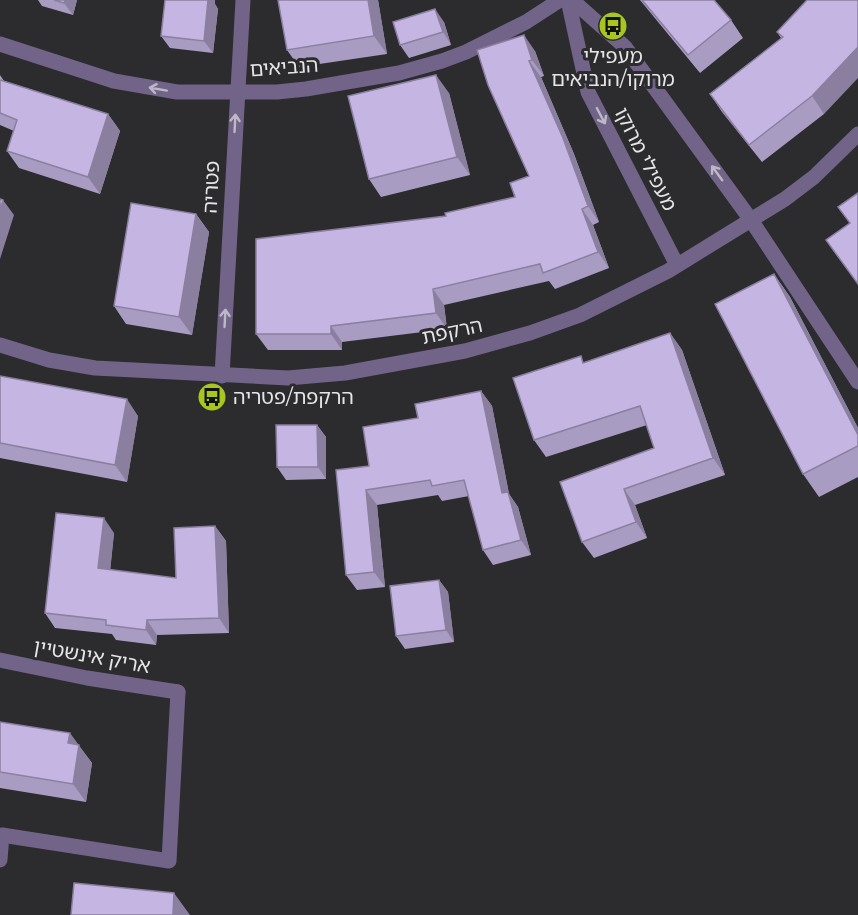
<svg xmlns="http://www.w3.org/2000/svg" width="858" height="915" viewBox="0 0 858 915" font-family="Montserrat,'Noto Sans Hebrew',sans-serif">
<rect width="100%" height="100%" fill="#2c2b2e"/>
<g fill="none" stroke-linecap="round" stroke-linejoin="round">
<path stroke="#716488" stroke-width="15" d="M 751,220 L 858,382
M 0,860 L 2,835 L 169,861 L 178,692"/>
<path stroke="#716488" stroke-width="15" d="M 568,0 L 588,92 L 677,265
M 572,0 L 625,47 L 751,220
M 0,44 L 114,81 L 177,92 L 277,92 L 306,89 L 399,73 L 442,61 L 466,52 L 526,22 L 560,0
M 222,376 L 243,0"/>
<path stroke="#716488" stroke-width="15" d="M 0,345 L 49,360 L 95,368 L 288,378 L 345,373 L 465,351 L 530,333 L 580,315 L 668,271 L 785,199 L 814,177 L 858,134
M 0,660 L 87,678 L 178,692"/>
</g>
<path fill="#a99cc3" d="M 38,0 L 77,0 L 73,15 L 42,6 Z
M 378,0 L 387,54 L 299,67 L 287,50 Z
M 640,0 L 714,0 L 731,20 L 743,38 L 700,73 Z
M 807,0 L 824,114 L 762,162 L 722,112 L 710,94 L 781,38 L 777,32 Z
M 215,4 L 218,9 L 213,53 L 170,48 L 161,36 Z
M 444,22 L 451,45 L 409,58 L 400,45 Z
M 535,51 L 544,76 L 541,77 L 574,154 L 599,222 L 593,225 L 609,268 L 555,289 L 549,281 L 444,305 L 447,329 L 342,342 L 342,350 L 268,350 L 256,334 L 446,216 L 515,197 L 529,176 L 488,85 Z
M 0,75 L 4,81 L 108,114 L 120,131 L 100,194 L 19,168 L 7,151 L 14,131 L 0,125 Z
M 449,93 L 470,175 L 381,197 L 369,179 Z
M 196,214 L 209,232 L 192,335 L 126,324 L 114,306 Z
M 774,274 L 790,297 L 858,428 L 858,477 L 819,497 L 803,474 Z
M 670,333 L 682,350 L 725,475 L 635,505 L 647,538 L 594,558 L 582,542 L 654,448 L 647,425 L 546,457 L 534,440 L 585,362 Z
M 0,376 L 138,416 L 127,482 L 0,458 Z
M 481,391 L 492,406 L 509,494 L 518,507 L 531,555 L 493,565 L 483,550 L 469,496 L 442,501 L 438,495 L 377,505 L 385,587 L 357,590 L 346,575 L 369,466 L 418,418 Z
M 317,425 L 326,437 L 326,479 L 286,480 L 277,467 Z
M 215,526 L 226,541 L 229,633 L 157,635 L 156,645 L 116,640 L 112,634 L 55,628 L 45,613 L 114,533 L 110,570 L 176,578 Z
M 439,580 L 448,592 L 454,642 L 405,649 L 396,636 Z
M 0,722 L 78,745 L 92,763 L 86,802 L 0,788 Z"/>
<path fill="#8a7f9f" d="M 65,0 L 77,0 L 73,15 L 64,3 Z
M 208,0 L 215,0 L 215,4 L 218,9 L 213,53 L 204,41 Z
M 368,0 L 378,0 L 387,54 L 374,36 Z
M 435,9 L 444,22 L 451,45 L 443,32 Z
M 524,35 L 535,51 L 544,76 L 532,60 Z
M 858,47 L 858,78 L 824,114 L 812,96 Z
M 529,61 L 541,77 L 574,154 L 599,222 L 588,206 Z
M 436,75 L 449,93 L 470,175 L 457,157 Z
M 108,114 L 120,131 L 100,194 L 88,177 Z
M 3,200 L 14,215 L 0,259 L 0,210 Z
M 582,209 L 593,225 L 609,268 L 598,252 Z
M 196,214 L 209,232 L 192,335 L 179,317 Z
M 774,274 L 790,297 L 858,428 L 858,435 Z
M 433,289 L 444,305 L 447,329 L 436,313 Z
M 331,326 L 342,342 L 342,350 L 331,334 Z
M 670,333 L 682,350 L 725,475 L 713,458 Z
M 481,391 L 492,406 L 509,494 L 518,507 L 531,555 L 521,540 L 502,493 Z
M 127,399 L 138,416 L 127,482 L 115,465 Z
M 317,425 L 326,437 L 326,479 L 318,467 Z
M 624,489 L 635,505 L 647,538 L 636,522 Z
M 366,490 L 377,505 L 385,587 L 374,572 Z
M 104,518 L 114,533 L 109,583 L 98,568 Z
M 215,526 L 226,541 L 229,633 L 219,618 Z
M 439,580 L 448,592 L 454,642 L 446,630 Z
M 147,620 L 157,635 L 156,645 L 146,630 Z
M 70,733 L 92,763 L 86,802 L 73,784 L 68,743 Z
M 174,893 L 190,915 L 174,915 L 173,914 Z"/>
<path fill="#c5b5e3" stroke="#8a7f9f" stroke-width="1.5" d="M 54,0 L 65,0 L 64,3 Z
M 165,0 L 208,0 L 204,41 L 161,36 Z
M 278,0 L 368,0 L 374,36 L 287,50 Z
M 642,0 L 714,0 L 731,20 L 688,55 Z
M 807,0 L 858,0 L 858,47 L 812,96 L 749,145 L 710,94 L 783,37 L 777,32 Z
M 435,9 L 443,32 L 400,45 L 393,22 Z
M 524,35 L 532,60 L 529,61 L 563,138 L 588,206 L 582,209 L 598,252 L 543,273 L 540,264 L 433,289 L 436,313 L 331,326 L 331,334 L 256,334 L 256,239 L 446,216 L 445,213 L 515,197 L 510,183 L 529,176 L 488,85 L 477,50 Z
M 436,75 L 457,157 L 369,179 L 348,96 Z
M 0,80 L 108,114 L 88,177 L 7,151 L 17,120 L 0,113 Z
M 858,193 L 858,284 L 826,240 L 850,223 L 838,207 Z
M 0,199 L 3,200 L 0,210 Z
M 131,203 L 196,214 L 179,317 L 114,306 Z
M 774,274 L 858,435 L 858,446 L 803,474 L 715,304 Z
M 670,333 L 713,458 L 624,489 L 636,522 L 582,542 L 560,482 L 654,448 L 640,406 L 534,440 L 513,378 L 581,356 L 583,363 Z
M 0,376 L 127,399 L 115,465 L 0,443 Z
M 481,391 L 502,493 L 508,492 L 521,540 L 483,550 L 464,480 L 432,486 L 430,480 L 366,490 L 374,572 L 346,575 L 336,470 L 369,466 L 363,427 L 418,418 L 415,404 Z
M 276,425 L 317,425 L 318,467 L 277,467 Z
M 56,513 L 104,518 L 98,568 L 176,578 L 174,528 L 215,526 L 219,618 L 147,620 L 146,630 L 106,625 L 106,620 L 45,613 Z
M 439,580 L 446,630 L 396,636 L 390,586 Z
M 0,722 L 70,733 L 68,743 L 79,745 L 73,784 L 0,772 Z
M 74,883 L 174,893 L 173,914 L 185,915 L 71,915 Z"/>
<defs><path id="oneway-shaft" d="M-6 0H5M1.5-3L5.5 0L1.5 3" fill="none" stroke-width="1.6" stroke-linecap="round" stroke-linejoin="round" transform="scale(1.5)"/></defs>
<g stroke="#bcb8c5">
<use href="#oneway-shaft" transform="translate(158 89) rotate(-170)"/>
<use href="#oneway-shaft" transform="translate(601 116) rotate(62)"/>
<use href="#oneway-shaft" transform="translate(235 123) rotate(-87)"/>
<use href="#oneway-shaft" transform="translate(717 173) rotate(-126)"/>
<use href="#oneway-shaft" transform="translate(225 318) rotate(-87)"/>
</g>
<defs>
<g id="bus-disc" transform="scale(1.5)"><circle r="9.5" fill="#a8c71e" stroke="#2c2b2e"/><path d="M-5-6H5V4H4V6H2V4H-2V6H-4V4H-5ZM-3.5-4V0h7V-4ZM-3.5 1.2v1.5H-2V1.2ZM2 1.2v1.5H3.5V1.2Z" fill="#111"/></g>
</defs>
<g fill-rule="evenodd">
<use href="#bus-disc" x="613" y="26"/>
<use href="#bus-disc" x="212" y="397"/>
</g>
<g text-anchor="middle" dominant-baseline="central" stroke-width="6" stroke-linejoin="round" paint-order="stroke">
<g font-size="20" fill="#e5e5e6" stroke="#2c2b2e">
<text x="613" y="56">מעפילי<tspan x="613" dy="23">מרוקו/הנביאים</tspan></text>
<text x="233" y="397" text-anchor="start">הרקפת/פטריה</text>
</g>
<g font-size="20" fill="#e5e5e6" stroke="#2c2b2e">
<text transform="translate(284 67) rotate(-4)">הנביאים</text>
<text transform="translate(646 159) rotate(63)">מעפילי מרוקו</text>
<text transform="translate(211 187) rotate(-87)">פטריה</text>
<text transform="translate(452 331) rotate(-12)">הרקפת</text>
<text transform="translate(92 656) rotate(10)">אריק אינשטיין</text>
</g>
</g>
</svg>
